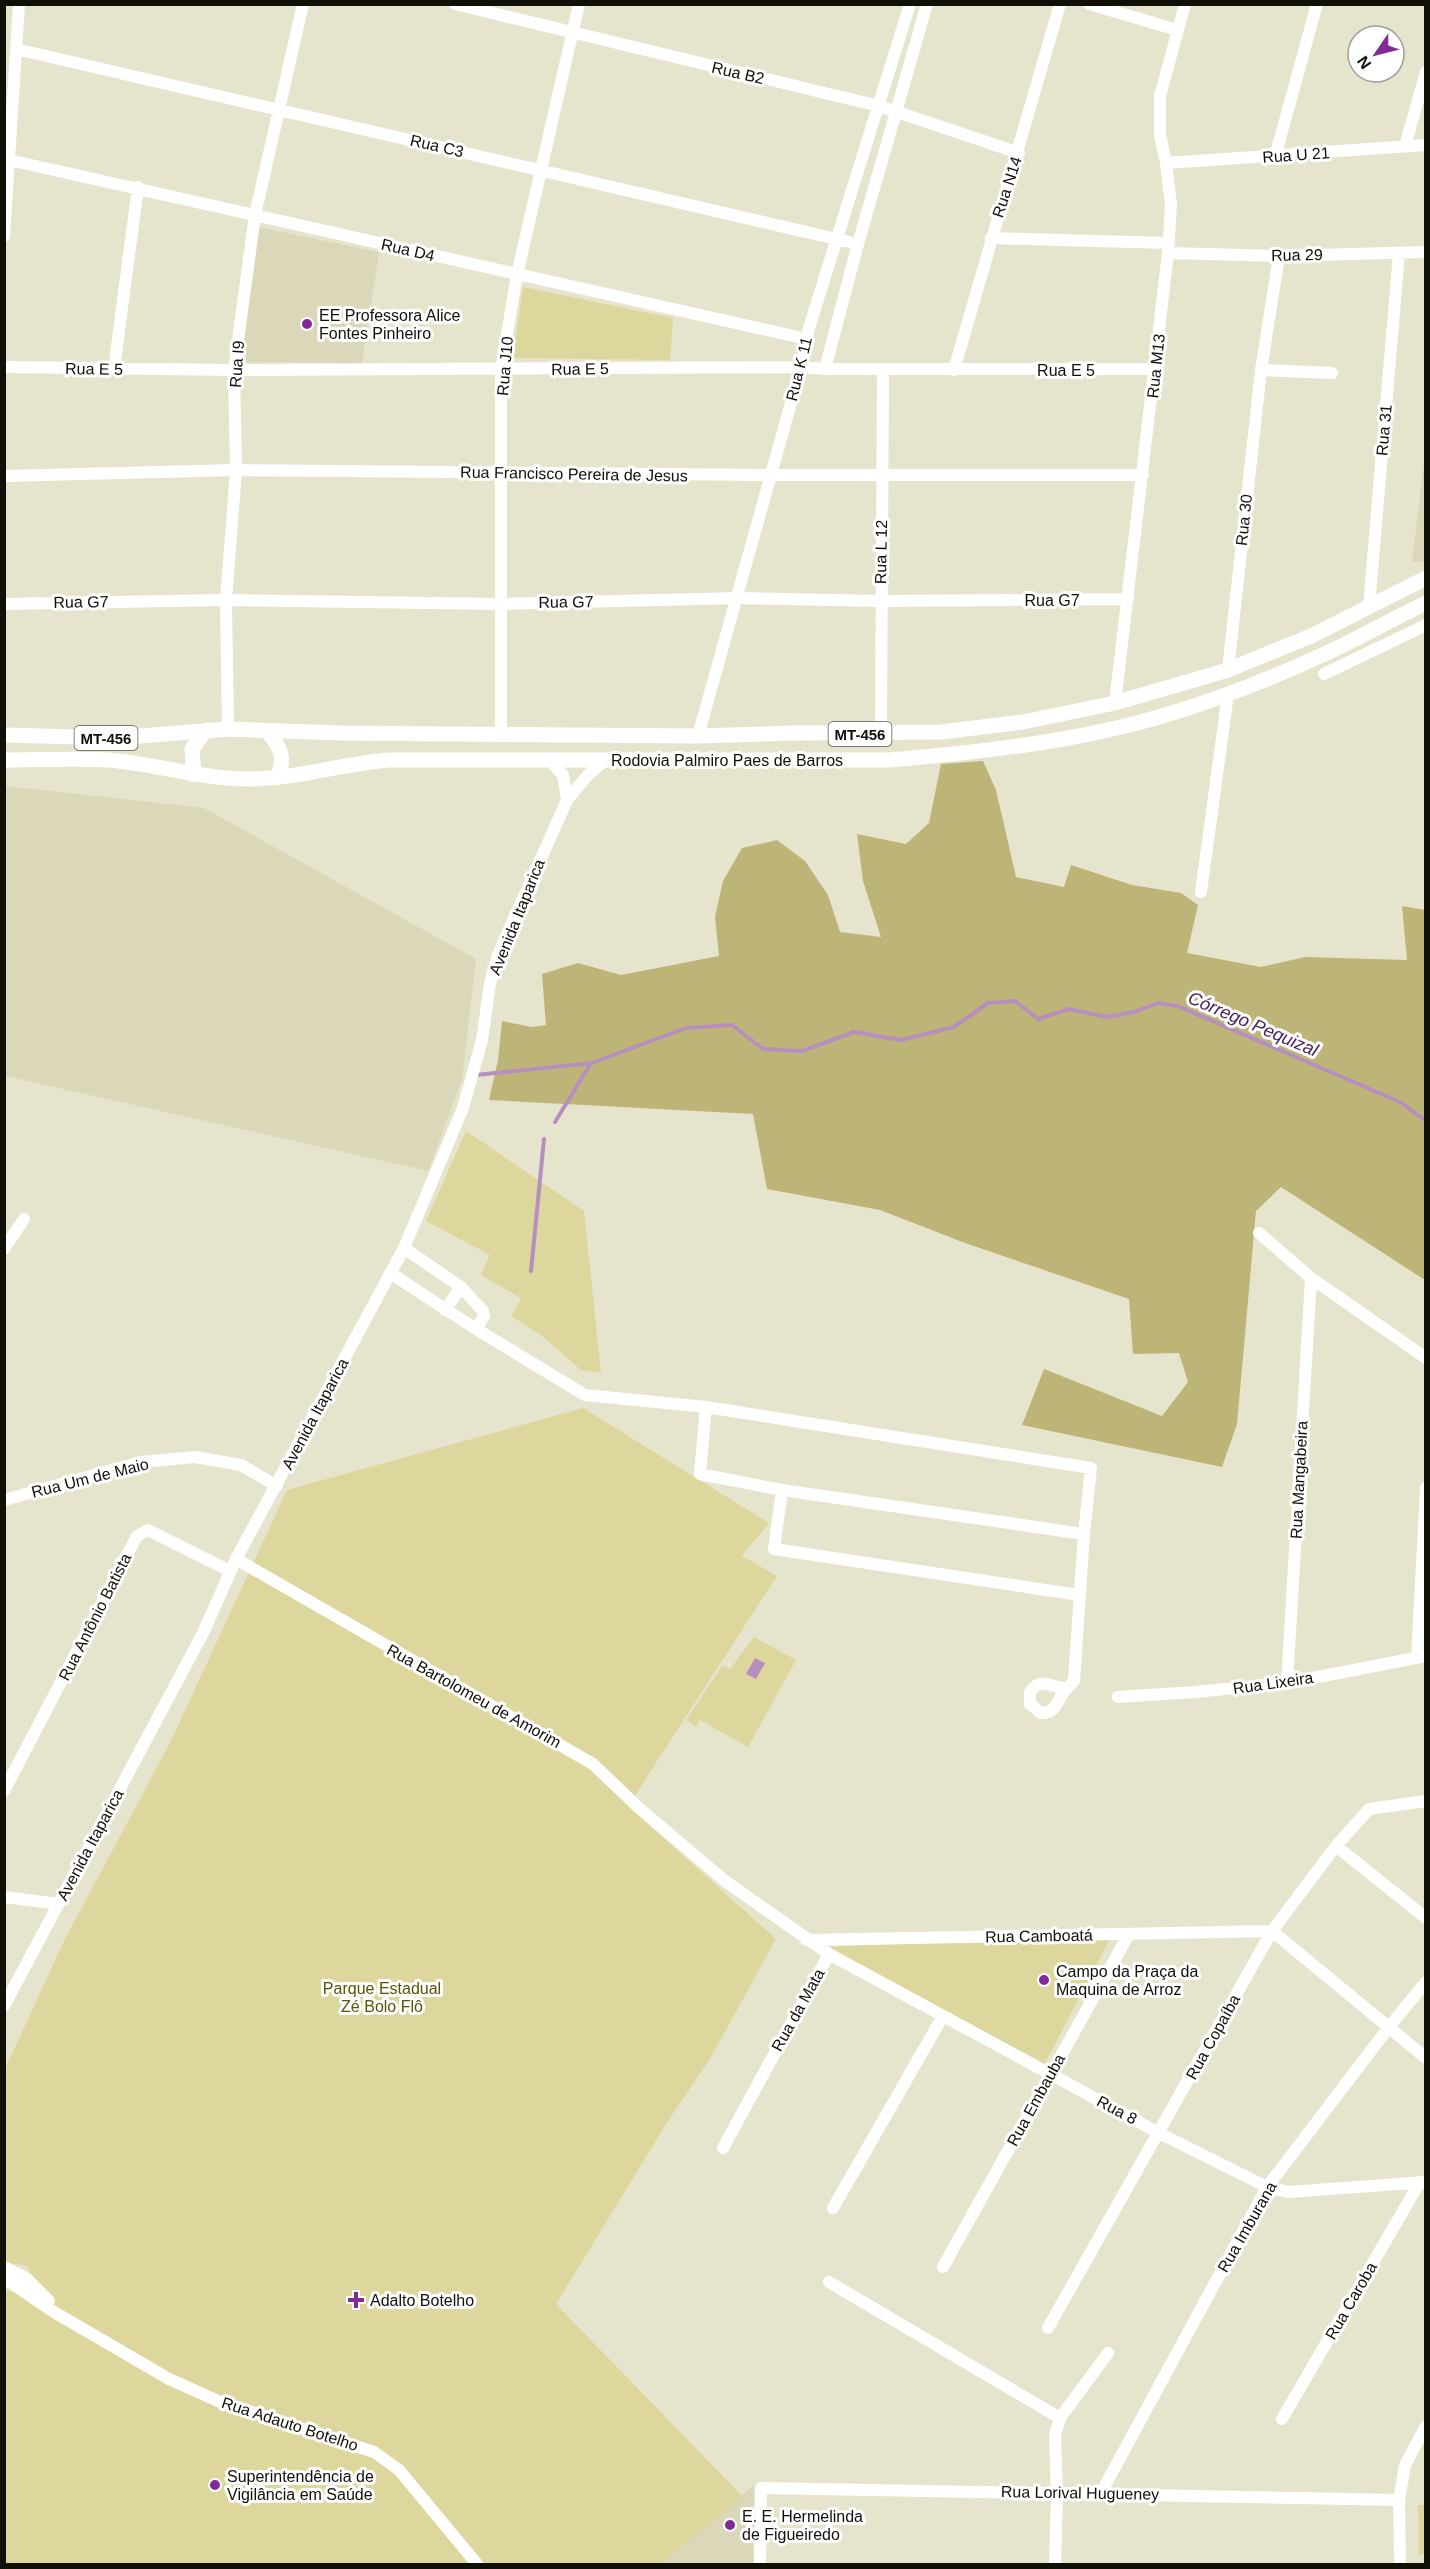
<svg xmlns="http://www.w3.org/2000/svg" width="1430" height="2569" viewBox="0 0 1430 2569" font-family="Arial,sans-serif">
<rect width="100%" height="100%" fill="#e6e4cc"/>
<path fill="#dbd8b9" d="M 258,227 L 379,252 L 362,363 L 241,362 Z
M 1425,454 L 1425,561 L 1412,562 Z
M 5,786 L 204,808 L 476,959 L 462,1080 L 428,1171 L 5,1076 Z
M 754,2485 L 753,2564 L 658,2564 Z"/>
<path fill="#ded79d" d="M 523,287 L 673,318 L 670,360 L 513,358 Z
M 466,1131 L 584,1211 L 601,1373 L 581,1370 L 542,1336 L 511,1316 L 521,1298 L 481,1275 L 490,1255 L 426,1221 Z
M 583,1408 L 769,1523 L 742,1556 L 777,1576 L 628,1806 L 776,1939 L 711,2057 L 668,2121 L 556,2304 L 743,2497 L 660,2564 L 5,2564 L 4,2289 L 18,2294 L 30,2271 L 27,2266 L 5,2262 L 5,2069 L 64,1941 L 170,1743 L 287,1490 Z
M 754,1637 L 796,1660 L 748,1747 L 700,1720 L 696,1727 L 686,1720 L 723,1665 L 730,1669 Z
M 1112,1935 L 1044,2065 L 826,1947 Z
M 1418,2505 L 1425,2505 L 1425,2554 L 1419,2555 Z"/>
<path fill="#bdb578" d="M 983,761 L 996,790 L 1016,877 L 1064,887 L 1071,865 L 1132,885 L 1181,893 L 1198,905 L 1187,953 L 1261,967 L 1305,957 L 1407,960 L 1402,906 L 1425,910 L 1425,1280 L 1281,1187 L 1256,1211 L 1237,1424 L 1222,1467 L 1022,1425 L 1044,1369 L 1162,1416 L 1188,1382 L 1179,1353 L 1133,1354 L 1129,1299 L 965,1243 L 880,1210 L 767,1189 L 753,1114 L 489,1100 L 498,1060 L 502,1021 L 532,1027 L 546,1025 L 542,974 L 578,963 L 621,975 L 719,956 L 715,917 L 723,881 L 742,848 L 777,840 L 805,861 L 828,895 L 840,932 L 881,937 L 863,881 L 857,834 L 906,844 L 929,823 L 941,764 Z"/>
<path fill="#b68fbf" d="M 755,1658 L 765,1663 L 756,1679 L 746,1674 Z"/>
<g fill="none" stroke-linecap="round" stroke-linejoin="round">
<path stroke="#b68fbf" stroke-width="4" d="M 476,1075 L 592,1063 L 686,1028 L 732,1025 L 763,1049 L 802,1051 L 854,1032 L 901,1040 L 954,1027 L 988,1003 L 1015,1001 L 1038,1019 L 1069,1009 L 1106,1017 L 1134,1012 L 1158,1003 L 1178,1006 L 1402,1103 L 1426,1121
M 555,1122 L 591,1063
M 531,1271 L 544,1139"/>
<path stroke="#fff" stroke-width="12" d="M 455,4 L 879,106 L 1019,153
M 1089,4 L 1177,30
M 16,49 L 858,244
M 1405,146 L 1426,72
M 1275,157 L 1317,4
M 9,160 L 807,339
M 1166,163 L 1426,145
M 4,236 L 19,4
M 991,238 L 1168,243
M 1168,253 L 1279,256 L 1426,252
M 4,367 L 234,370 L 801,367 L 825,369 L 1156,369
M 114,369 L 138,187
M 825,369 L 858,244 L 927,4
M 954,370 L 1060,4
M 1261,370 L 1332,373
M 4,476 L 236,470 L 769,475 L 1143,475
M 4,604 L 226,600 L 502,604 L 737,598 L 881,601 L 1128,599
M 1369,606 L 1399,253
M 1228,670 L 1261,370 L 1279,256
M 1324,674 L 1426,625
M 1115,703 L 1168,253 L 1171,205 L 1166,163 L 1160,135 L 1160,96 L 1185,4
M 228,729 L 226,600 L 236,470 L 234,370 L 255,215 L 303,4
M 881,734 L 883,370
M 501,735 L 501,370 L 517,275 L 579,4
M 698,736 L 801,367 L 809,328 L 910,4
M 550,760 L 563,775 L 567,800
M 1201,892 L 1228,694
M 1259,1233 L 1311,1278 L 1426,1358
M 404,1248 L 461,1287 L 445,1310
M 4,1249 L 24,1219
M 390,1273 L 476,1329 L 585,1395 L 706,1407 L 1091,1468 L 1084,1534 L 1074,1681 C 1071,1685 1066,1688 1063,1693 C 1056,1703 1056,1713 1041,1713 L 1030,1704 L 1030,1692 C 1041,1676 1052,1688 1066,1688
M 461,1287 L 483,1311 L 484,1316 L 476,1329
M 706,1407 L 700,1474 L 782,1490 L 1084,1534
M 782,1490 L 774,1549 L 1079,1595
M 4,1500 L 141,1462 L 195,1457 L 241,1465 L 277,1486
M 236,1559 L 593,1764 L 639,1808 L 725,1881 L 829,1954 L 1159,2133 L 1267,2187 L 1288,2192 L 1426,2182
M 1417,1658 L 1426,1488
M 1287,1683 L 1311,1278
M 1118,1697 L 1195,1692 L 1287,1683 L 1426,1656
M 4,1791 L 137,1536 L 148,1530 L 230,1571
M 1336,1846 L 1426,1918
M 4,1897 L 59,1904
M 1272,1931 L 1426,2058
M 806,1940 L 1272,1931
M 4,2006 L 203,1633 L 236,1559 L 404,1248 L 463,1108 L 482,1040 L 490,984 L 497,957 L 567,800 L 588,775 L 605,760
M 723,2148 L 829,1954
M 833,2208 L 943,2016
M 4,2267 L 26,2278 L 49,2301
M 943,2267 L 1129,1934
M 4,2278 L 54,2312 L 169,2379 L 218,2401 L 374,2452 L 399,2470 L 477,2564
M 829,2282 L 1060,2418
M 1048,2328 L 1272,1931 L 1336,1846 L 1369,1809 L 1426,1801
M 1282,2419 L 1420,2182
M 1101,2493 L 1267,2187 L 1389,2027 L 1426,1982
M 760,2564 L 761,2488 L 1399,2500
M 1055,2564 L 1057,2495 L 1055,2435 L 1060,2418 L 1108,2353
M 1400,2564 L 1399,2500 L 1405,2465 L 1426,2426"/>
<path stroke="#fff" stroke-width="15" d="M 267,731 C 281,747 286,758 277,778
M 4,735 L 115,738 L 228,729 L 341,733 L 698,736 L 792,733 L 941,732 L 1023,722 L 1115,703 L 1228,670 L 1311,636 L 1426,578
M 4,760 C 39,760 75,758 109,760 C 156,764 201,779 249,779 C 296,779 341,764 389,760 L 889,760 C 982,752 1083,741 1172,713 C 1222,698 1272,678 1320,656 C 1356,640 1390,620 1426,603
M 194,775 L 192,749 L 206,730"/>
</g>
<g fill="#822a97" stroke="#fff" stroke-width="2">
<circle cx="307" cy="324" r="6"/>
<circle cx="1044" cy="1980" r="6"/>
<path d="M353 2291h6v6h6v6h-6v6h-6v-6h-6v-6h6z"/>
<circle cx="215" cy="2485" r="6"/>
<circle cx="730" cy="2525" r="6"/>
</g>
<g text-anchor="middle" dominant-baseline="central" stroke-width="6" stroke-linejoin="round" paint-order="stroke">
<g fill="#fff" stroke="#585752" stroke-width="1.5">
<rect x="828.5" y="722" width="63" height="24" rx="4.5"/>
<rect x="74.5" y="726" width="63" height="24" rx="4.5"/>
</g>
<g font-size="15" font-weight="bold" fill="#100f08">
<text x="860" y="734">MT-456</text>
<text x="106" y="738">MT-456</text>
</g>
<g font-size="16" fill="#100f08" stroke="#fff">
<text transform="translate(738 73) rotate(13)">Rua B2</text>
<text transform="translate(437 146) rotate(13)">Rua C3</text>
<text transform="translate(1296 155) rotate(-4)">Rua U 21</text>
<text transform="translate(1007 187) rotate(-72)">Rua N14</text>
<text transform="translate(408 250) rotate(13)">Rua D4</text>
<text transform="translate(1297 255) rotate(-1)">Rua 29</text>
<text transform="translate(237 364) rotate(-86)">Rua I9</text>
<text transform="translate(505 366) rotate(-85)">Rua J10</text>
<text transform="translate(1156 366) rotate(-84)">Rua M13</text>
<text transform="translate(94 369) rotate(1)">Rua E 5</text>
<text transform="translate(580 369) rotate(-1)">Rua E 5</text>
<text transform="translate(799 369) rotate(-76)">Rua K 11</text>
<text x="1066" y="370">Rua E 5</text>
<text transform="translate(1384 430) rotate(-85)">Rua 31</text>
<text transform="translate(574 474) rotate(1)">Rua Francisco Pereira de Jesus</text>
<text transform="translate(1244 520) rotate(-84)">Rua 30</text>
<text transform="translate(881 552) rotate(-89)">Rua L 12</text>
<text x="1052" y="600">Rua G7</text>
<text transform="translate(81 602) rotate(-1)">Rua G7</text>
<text transform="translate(566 602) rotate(-1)">Rua G7</text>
<text x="727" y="760">Rodovia Palmiro Paes de Barros</text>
<text transform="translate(517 917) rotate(-68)">Avenida Itaparica</text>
<text transform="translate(315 1414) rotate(-62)">Avenida Itaparica</text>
<text transform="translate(90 1478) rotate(-14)">Rua Um de Maio</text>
<text transform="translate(1299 1480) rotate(-87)">Rua Mangabeira</text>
<text transform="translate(95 1617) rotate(-63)">Rua Antônio Batista</text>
<text transform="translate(1273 1683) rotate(-8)">Rua Lixeira</text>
<text transform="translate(474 1696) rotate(29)">Rua Bartolomeu de Amorim</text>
<text transform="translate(90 1845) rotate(-62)">Avenida Itaparica</text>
<text transform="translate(1039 1936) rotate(-1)">Rua Camboatá</text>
<text transform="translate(798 2010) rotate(-61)">Rua da Mata</text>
<text transform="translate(1213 2037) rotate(-61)">Rua Copaíba</text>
<text transform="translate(1036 2100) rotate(-61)">Rua Embauba</text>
<text transform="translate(1117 2110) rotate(28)">Rua 8</text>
<text transform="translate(1247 2227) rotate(-60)">Rua Imburana</text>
<text transform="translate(1351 2301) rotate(-60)">Rua Caroba</text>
<text transform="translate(290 2424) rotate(18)">Rua Adauto Botelho</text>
<text transform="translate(1080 2493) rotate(1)">Rua Lorival Hugueney</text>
</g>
<g font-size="16" fill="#100f08" stroke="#fff" text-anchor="start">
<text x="319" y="315">EE Professora Alice<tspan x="319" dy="18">Fontes Pinheiro</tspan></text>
<text x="1056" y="1971">Campo da Praça da<tspan x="1056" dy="18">Maquina de Arroz</tspan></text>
<text x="370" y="2300">Adalto Botelho</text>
<text x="227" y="2476">Superintendência de<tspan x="227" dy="18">Vigilância em Saúde</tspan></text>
<text x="742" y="2516">E. E. Hermelinda<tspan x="742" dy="18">de Figueiredo</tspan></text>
</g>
<g font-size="16" fill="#5b5204" stroke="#fff">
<text x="382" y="1988">Parque Estadual<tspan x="382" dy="18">Zé Bolo Flô</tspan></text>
</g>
<g font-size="18" font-style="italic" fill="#50205c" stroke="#fff">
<text transform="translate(1253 1024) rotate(23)">Córrego Pequizal</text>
</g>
</g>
<rect width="1430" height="2569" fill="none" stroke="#100f08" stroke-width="12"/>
<g transform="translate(1376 54) rotate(235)"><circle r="28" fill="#ffffff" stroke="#9f9f9c" stroke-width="1.5"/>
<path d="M0-4.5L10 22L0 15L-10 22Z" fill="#822a97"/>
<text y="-9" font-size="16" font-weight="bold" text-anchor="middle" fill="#100f08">N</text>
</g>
</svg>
